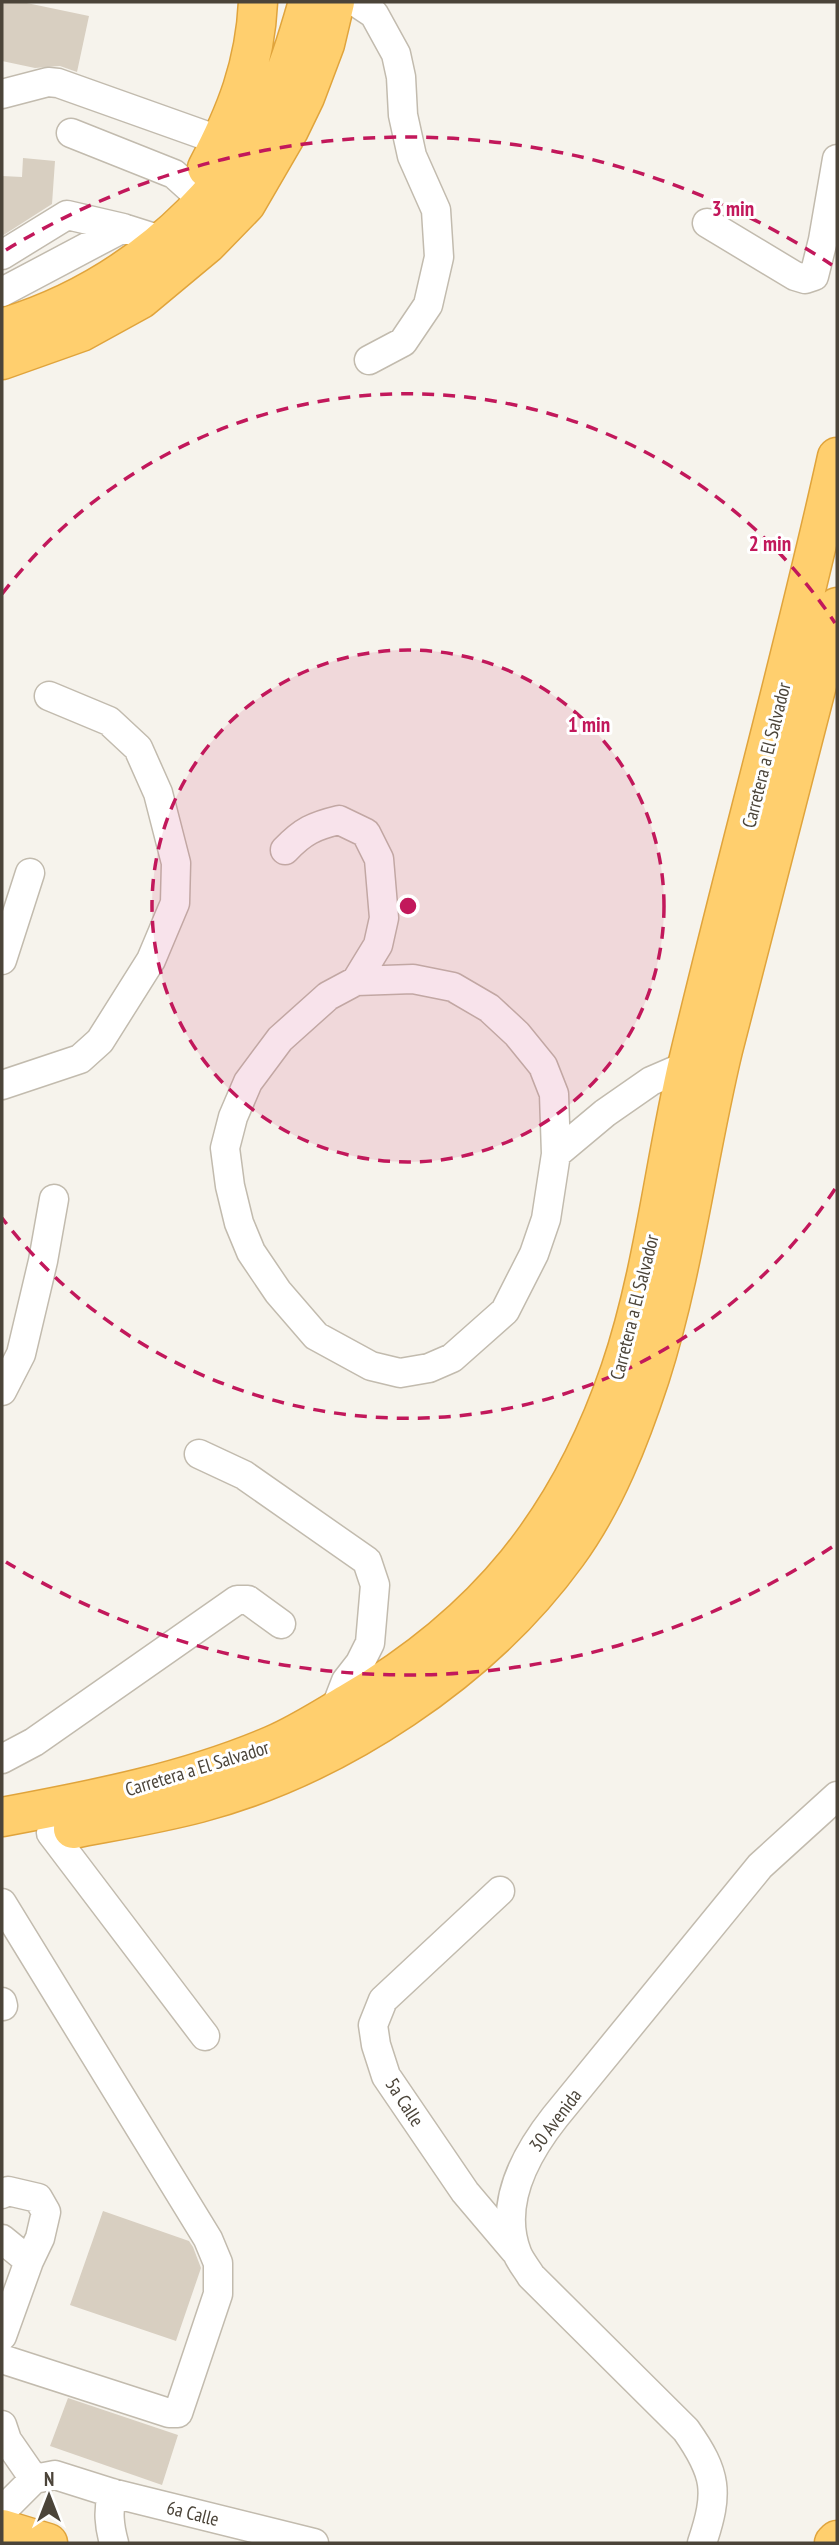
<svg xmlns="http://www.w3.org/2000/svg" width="839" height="2545" viewBox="0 0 839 2545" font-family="'PT Sans Narrow',sans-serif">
<rect width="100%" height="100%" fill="#f6f3ec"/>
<path fill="#d8cfc1" d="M 2,2 L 22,2 L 89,16 L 77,72 L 60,66 L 35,68 L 2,61 Z
M 23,158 L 55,161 L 52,204 L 2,236 L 2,176 L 22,177 Z
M 103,2211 L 189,2241 L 193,2247 L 201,2268 L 176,2341 L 70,2305 Z
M 68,2398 L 178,2435 L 162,2485 L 50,2446 Z"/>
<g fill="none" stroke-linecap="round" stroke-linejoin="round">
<g stroke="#c2bbae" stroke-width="31">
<path id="minor" d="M 356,2 L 374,14 L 396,54 L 401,77 L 403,115 L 412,156 L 436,210 L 439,257 L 428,305 L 403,342 L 369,360
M 2,94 L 48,82 L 58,83 L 221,141
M 71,133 L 174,174 L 194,192
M 707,223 L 795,276 L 805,279 L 814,276 L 823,240 L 837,159
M 2,255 L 67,215 L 123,228 L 164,241
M 2,292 L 123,228
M 285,850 C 303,831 314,826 339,820 L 366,833 L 379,859 L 384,918 L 378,945 L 356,981
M 2,960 L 30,873
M 413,979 L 453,987 L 489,1008 L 517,1034 L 543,1066 L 554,1094 L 556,1154 L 546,1219 L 534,1254 L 505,1311 L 452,1358 L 429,1368 L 400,1373 L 371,1366 L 316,1336 L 278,1292 L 251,1252 L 239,1223 L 230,1186 L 225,1148 L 233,1117 L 248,1082 L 280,1039 L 328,996 L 356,981 Z
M 2,1085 L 80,1059 L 100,1041 L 151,960 L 175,903 L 176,863 L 158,793 L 138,748 L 109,721 L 49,696
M 556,1154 L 605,1113 L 651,1081 L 688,1065
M 2,1391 L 21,1354 L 43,1261 L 54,1199
M 199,1454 L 244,1475 L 367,1561 L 375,1585 L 370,1643 L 360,1663 L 346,1681 L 334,1712
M 2,1759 L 34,1742 L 237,1600 L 248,1600 L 281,1624
M 51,1833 L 205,2036
M 500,1891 L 383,2000 L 373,2025 L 376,2045 L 386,2076 L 465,2192 L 515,2251
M 2,1903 L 208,2239 L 218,2263 L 218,2294 L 178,2413 L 169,2413 L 2,2359
M 2,2002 L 3,2006
M 2,2194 L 8,2191 L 38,2198 L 46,2212 L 40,2238 L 29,2261 L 2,2336
M 2,2239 L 29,2261
M 2,2425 L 7,2440 L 34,2479
M 112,2493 C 108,2511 109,2525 114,2543
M 2,2506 L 10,2503 L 34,2479 L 55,2475 L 112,2493 L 314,2543
M 702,2543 C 719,2492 717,2474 686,2430 L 531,2276 C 527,2269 520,2261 517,2253 C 498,2204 525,2155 555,2117 L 760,1866 L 837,1796"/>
</g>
<g stroke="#e0a43c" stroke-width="41">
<path id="highway" d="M 207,168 C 236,113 255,65 258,2
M 2,328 C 116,294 215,214 270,107 C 287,74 298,37 308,2
M 2,360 L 81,332 L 141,299 L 207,244 L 246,204 L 289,130 L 305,97 L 325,44 L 335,2
M 2,1817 C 93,1800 187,1782 273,1745 C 299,1734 325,1717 349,1703 C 486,1623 569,1520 620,1371 C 654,1271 664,1164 688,1062 C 736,860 792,660 837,457
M 73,1829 C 114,1821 157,1814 199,1803 C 338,1766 482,1671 567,1554 C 605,1502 630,1438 650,1377 C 684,1271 697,1158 723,1050 L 837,607
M 2,2529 L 48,2543
M 834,2543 L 837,2540"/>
</g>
<use href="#minor" stroke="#fff" stroke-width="28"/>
<use href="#highway" stroke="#ffcf6e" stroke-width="38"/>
</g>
<circle cx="408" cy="906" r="256" fill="#c2185b" fill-opacity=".12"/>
<g fill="none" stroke="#c2185b" stroke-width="3.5" stroke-dasharray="12 9">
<circle cx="408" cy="906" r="256"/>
<path d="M835 1189A512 512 0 0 1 2 1218M2 594A512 512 0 0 1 835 623"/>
<path d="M832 1547A769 769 0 0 1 6 1562M6 250A769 769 0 0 1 832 265"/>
</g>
<g text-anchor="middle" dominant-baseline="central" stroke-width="6" stroke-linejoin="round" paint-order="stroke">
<g font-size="19" fill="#4b4439" stroke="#fff">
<text transform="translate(766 755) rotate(-76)">Carretera a El Salvador</text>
<text transform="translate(634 1307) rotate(-76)">Carretera a El Salvador</text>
<text transform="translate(197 1768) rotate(-17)">Carretera a El Salvador</text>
<text transform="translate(405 2102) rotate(57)">5a Calle</text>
<text transform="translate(555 2120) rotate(-53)">30 Avenida</text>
<text transform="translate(193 2513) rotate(14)">6a Calle</text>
</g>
</g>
<circle cx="408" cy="906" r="10" fill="#c2185b" stroke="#fff" stroke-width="3.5"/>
<g font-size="21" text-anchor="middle" font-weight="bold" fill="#c2185b" stroke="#fff" stroke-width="6" stroke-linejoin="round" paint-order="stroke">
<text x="733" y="216">3 min</text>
<text x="770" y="551">2 min</text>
<text x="589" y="732">1 min</text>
</g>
<rect width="839" height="2545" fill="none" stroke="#4b4439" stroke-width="7"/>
<g transform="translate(49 2496)" stroke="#ffffff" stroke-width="5" paint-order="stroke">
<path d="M0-5L12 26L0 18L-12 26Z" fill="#4b4439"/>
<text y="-10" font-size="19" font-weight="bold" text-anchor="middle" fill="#4b4439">N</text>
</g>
</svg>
